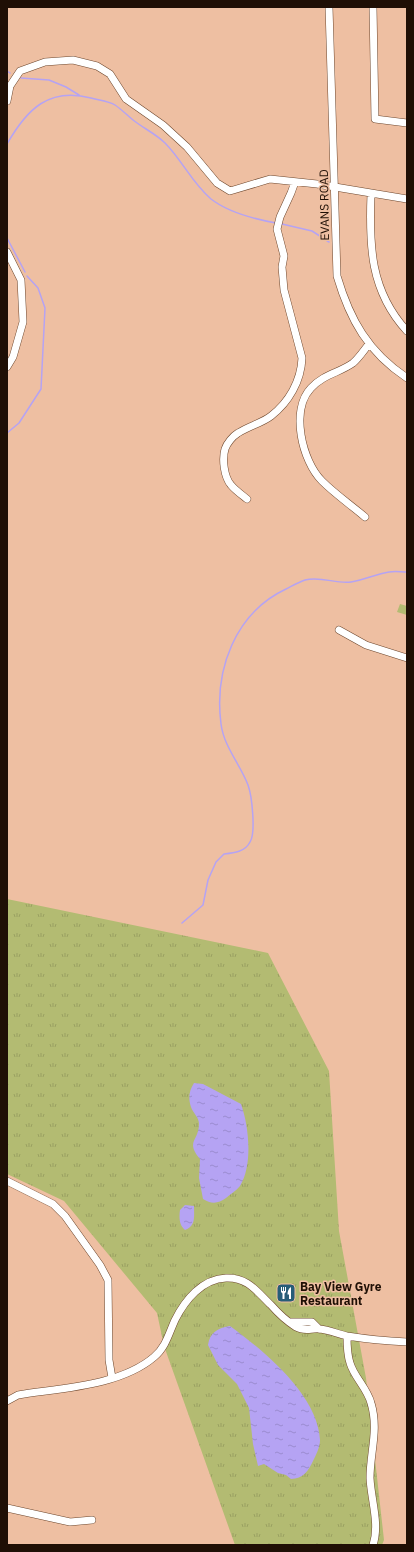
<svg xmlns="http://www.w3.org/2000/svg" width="414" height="1552" viewBox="0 0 414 1552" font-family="'IBM Plex Sans',sans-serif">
<defs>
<pattern id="grass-tufts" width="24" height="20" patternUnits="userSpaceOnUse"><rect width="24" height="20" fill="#b3bb72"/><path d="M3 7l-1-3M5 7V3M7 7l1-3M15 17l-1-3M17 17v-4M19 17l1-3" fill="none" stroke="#9aa061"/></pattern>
<pattern id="water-ripples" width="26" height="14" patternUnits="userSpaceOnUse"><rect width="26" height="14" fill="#b5a3f3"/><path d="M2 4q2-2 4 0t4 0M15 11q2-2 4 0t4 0" fill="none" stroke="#9b8bcf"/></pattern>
</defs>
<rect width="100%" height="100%" fill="#eebfa2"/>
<path fill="url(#grass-tufts)" d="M 7,899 L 268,953 L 329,1071 L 339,1231 L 366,1378 L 384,1540 L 382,1545 L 235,1545 L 164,1346 L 157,1313 L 64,1201 L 7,1174 Z"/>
<path fill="#b3bb72" d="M 400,604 L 407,606 L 407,615 L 397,612 Z"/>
<path fill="url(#water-ripples)" d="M 194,1083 L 203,1084 L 241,1104 C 249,1126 253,1165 240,1186 C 236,1191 230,1194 226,1198 C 218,1204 211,1204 203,1199 L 199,1178 L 200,1159 C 185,1141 199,1141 199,1124 C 199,1117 193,1113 191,1107 C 188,1098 189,1091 194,1083 Z
M 185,1205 L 194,1206 C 194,1216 196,1226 185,1230 C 179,1225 179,1217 180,1210 Z
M 230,1326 C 264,1351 318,1395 320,1440 C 320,1447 316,1455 313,1461 C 309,1470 303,1479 291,1479 L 286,1475 L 278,1473 L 264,1464 L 258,1466 L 253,1444 L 249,1408 L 237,1384 L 218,1365 L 208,1345 C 210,1332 218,1328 230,1326 Z"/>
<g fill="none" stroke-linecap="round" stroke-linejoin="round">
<path stroke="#b5a3f3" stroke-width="1.5" d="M 7,71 L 10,73
M 21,78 L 49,80 L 66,87 L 79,95
M 7,144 C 27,109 49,87 91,98 C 98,100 109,101 115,105 C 121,109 127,115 133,120 C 143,128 156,134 165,143 C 182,160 192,183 211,199 C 229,213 254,219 276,223
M 282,224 L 312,231 L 329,242
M 7,238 L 25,272
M 7,433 L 19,423 L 41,389 L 45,308 L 38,288 L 27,276
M 182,923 L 203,905 L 208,880 L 216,862 L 224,854 C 234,853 245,852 250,842 C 256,833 252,796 248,785 C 240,764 224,747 221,724 C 214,670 235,613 286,589 C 292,586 299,582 305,580 C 321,576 336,584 351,582 C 364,580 376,574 389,572 C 395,571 401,572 407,572"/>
<g stroke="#6d462c" stroke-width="8">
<path id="minor" d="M 329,7 L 337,276 C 350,320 368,352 407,378
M 373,7 L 375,119 L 407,123
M 7,101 L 10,86 L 20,71 L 45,62 L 73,60 L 97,66 L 110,74 L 126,99 L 163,125 L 187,147 L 217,183 L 230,191 L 270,179 L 317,184 L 407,199
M 371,194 C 369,245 370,291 407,331
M 7,252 L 21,280 L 23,322 L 13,357 L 7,367
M 247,499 C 242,495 235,490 231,485 C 224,477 222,459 225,449 C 227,443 233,436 238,433 C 249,426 262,423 271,416 C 289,402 301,381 302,358 L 284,290 L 282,267 L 284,256 L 277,229 L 280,217 L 291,193 L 295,182
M 365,517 C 351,505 335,494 322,481 C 302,461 290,410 311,388 C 324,374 339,373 353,363 C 359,358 364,350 369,344
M 339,630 L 366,645 L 407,658
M 7,1181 L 53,1204 L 65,1216 L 100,1265 L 108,1280 L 109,1360 L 112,1378
M 291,1322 L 312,1322 L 319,1329
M 347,1336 C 347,1345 347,1354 350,1363 C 354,1377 367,1388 371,1403 C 379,1430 370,1452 370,1478 C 371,1500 380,1524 373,1545
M 7,1401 L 18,1395 C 61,1388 120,1386 154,1357 C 166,1347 169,1333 175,1320 C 185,1300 202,1279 226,1278 C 248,1277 257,1292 271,1305 C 278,1313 288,1322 296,1327 C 305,1332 311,1328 320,1329 C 329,1330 338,1334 347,1336 C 366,1339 387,1341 407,1342
M 7,1508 L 70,1522 L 92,1520"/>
</g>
<use href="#minor" stroke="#fff" stroke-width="7"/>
</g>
<defs>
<g id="restaurant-square" transform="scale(1)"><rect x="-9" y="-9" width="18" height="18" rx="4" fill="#275d78" stroke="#eebfa2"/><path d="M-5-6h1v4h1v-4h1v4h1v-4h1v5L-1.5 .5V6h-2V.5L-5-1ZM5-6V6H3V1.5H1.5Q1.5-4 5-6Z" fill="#fff"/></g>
</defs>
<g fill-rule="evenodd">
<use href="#restaurant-square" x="286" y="1293"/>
</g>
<g text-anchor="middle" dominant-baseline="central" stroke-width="3" stroke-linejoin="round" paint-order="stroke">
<g font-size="12" fill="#1f0f05" stroke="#eebfa2">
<text transform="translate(324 205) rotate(-91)">EVANS ROAD</text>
</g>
<g font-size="12" font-weight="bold" fill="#1f0f05" stroke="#eebfa2" text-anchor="start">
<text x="300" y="1286">Bay View Gyre<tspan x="300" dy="14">Restaurant</tspan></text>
</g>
</g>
<rect width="414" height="1552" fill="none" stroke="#1f0f05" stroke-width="16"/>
</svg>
